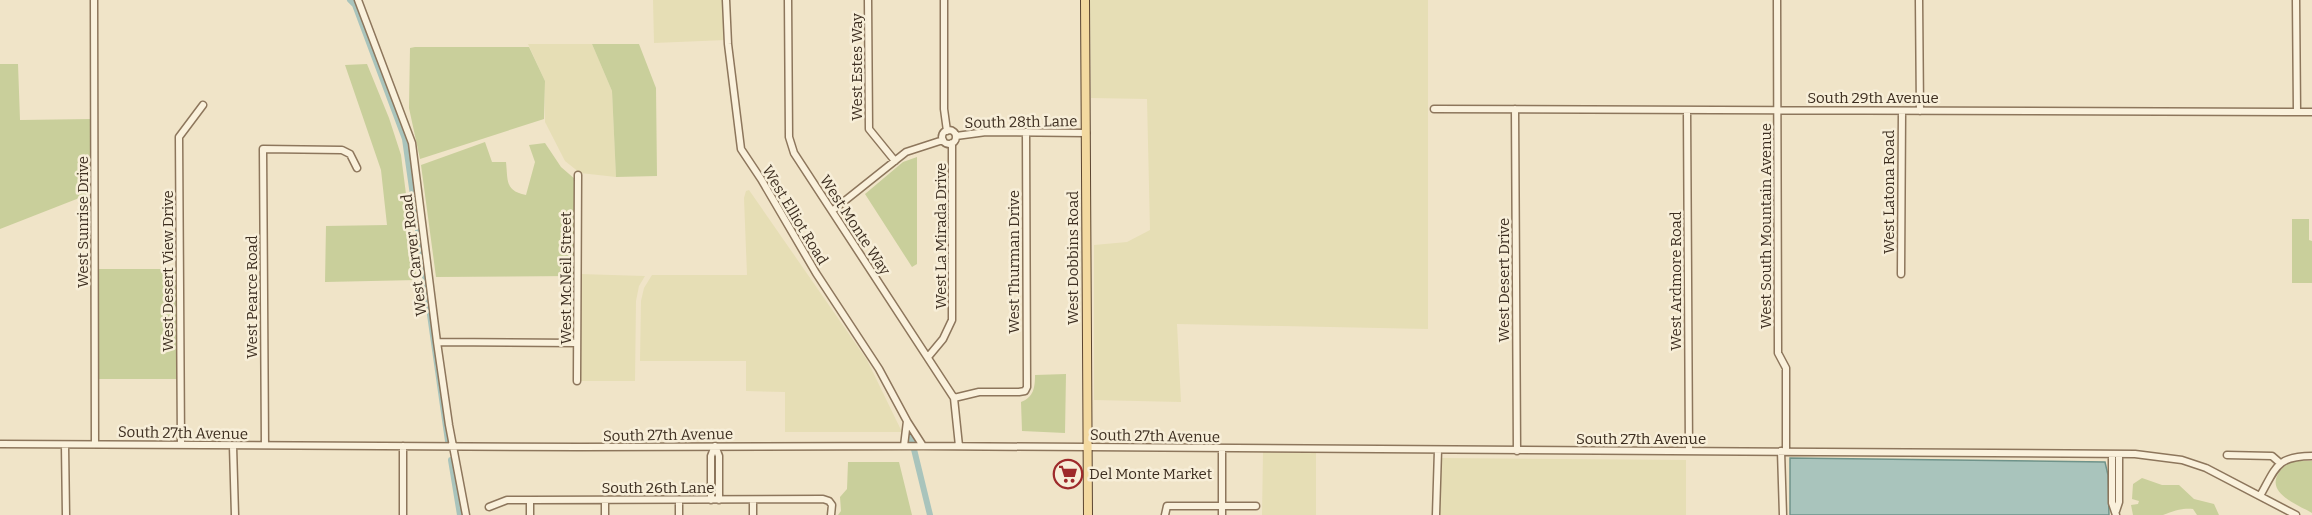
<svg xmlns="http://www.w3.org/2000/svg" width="2312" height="515" viewBox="0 0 2312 515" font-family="Bitter,serif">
<rect width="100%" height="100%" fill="#f0e4c8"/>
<path fill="#e6deb5" d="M 653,0 L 724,0 L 726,40 L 654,43 Z
M 1090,0 L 1428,0 L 1428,329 L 1177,324 L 1181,402 L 1094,400 L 1094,245 L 1127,242 L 1150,230 L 1147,99 L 1091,98 Z
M 528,44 L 592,44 L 612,91 L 616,177 L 580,173 L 565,161 L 545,122 L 545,81 Z
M 749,190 L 867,360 L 902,432 L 785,432 L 785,392 L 746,391 L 746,361 L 640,361 L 641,301 L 644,288 L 652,275 L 747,275 L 744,198 L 746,191 Z
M 579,274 L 645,276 L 639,286 L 636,301 L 635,381 L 579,381 Z
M 1263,452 L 1316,453 L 1316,515 L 1262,515 Z
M 1440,458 L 1686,460 L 1686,515 L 1438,515 Z"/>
<path fill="#c9cf9b" d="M 592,44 L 639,44 L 656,88 L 657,176 L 616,177 L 612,91 Z
M 415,47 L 529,47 L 545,81 L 544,119 L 420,159 L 409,108 L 410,48 Z
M 0,64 L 18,64 L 20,120 L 92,119 L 92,193 L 0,229 Z
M 367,64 L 389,118 L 401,155 L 417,280 L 325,282 L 326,226 L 387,225 L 381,170 L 345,65 Z
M 485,142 L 492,162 L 506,162 C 508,181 505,191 526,195 L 535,162 L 529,145 L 545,143 L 561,167 L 576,180 L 574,276 L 436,277 L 421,165 Z
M 917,157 L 917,264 L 912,267 L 865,194 L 903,162 Z
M 2292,219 L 2309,219 L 2309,240 L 2312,241 L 2312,283 L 2292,283 Z
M 97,269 L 177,269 L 177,379 L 98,379 Z
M 1066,374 L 1065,433 L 1022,431 L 1021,402 C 1034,397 1035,387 1035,375 Z
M 2293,461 L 2312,461 L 2312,513 C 2297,504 2267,494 2278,474 C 2282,468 2286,464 2293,461 Z
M 848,462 L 899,462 L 912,515 L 838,515 L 841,511 L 840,497 L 847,489 Z
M 2142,478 L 2162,485 L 2179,485 L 2194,499 L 2214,504 L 2219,515 L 2197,515 L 2193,509 C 2181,508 2174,511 2163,515 C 2155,515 2142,515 2133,515 L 2131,505 L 2138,504 L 2139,501 L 2132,499 L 2133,484 Z"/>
<path fill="#a9c4bc" stroke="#6f938a" stroke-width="1.5" d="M 1790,458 L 2105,462 L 2108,475 L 2109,515 L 1790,515 Z"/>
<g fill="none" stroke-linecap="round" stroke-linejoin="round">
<path stroke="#a9c4bc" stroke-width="6" d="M 350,0 L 355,5 L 405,139 L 448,441
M 911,437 L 930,515
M 451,460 L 460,515"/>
<g stroke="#8d765c" stroke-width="9">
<path id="minor" d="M 94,0 L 95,444
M 358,0 L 412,143 L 437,342 L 449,425 L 466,515
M 726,0 L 728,44 L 741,149 L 761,179 L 816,273 L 879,369 L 907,421 L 904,446
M 788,0 L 789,137 L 794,153 L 954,398 L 959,446
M 868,0 L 869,129 L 895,161
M 944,0 L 944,109 L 947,131
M 1777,0 L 1778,353 L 1786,368 L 1786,451
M 1919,0 L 1920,111
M 2296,0 L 2297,112
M 1434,109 L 2312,112
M 1515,109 L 1517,451
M 1687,110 L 1689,451
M942 137a7 7 0 1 1 14 0a7 7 0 1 1-14 0Z
M 956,136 L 986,132 L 1086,133
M 832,211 L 906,152 L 943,140
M 1901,274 L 1902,111
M 437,342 L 577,343
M 928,357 L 943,339 L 952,320 L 952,143
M 577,381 L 578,175
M 954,398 L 979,392 L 1019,392 L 1025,391 L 1027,387 L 1026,132
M 907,421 L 923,446
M 0,444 L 579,447 L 923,446 L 2135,454 L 2182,460 L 2206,468 L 2296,515
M 65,445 L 66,515
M 181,445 L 179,137 L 203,105
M 265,445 L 263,149 L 342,150 L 350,154 L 357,168
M 233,446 L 235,515
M 403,446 L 403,515
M 715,446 L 719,456 L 719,500
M 1781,451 L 1783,515
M 2112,454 L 2112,503 L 2116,515
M 2227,455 L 2272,456 L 2280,463
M 2260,496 C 2276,468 2276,456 2312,456
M 605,500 L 605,515
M 711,500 L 711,456 L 715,446
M 753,500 L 753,515
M 489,507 L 507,500 L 530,500 L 823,499 L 829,501 L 832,505 L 831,515
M 2116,511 L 2119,502 L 2119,454
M 530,515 L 530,500
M 679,515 L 679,500
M 1165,515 L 1167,506 L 1256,506
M 1222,515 L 1222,449
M 1436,515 L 1438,450"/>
</g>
<g stroke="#5b4430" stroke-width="10">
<path id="major" d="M 1085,0 L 1088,515"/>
</g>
<use href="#minor" stroke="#faf1dc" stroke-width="6"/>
<use href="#major" stroke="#f3d9a0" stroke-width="8"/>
</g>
<defs>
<g id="supermarket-ring" transform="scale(1.5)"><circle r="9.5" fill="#f7eed8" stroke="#9e2a2b" stroke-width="1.5"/><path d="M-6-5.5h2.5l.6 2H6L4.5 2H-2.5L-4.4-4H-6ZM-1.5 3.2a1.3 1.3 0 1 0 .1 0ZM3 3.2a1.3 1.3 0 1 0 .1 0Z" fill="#9e2a2b"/></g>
</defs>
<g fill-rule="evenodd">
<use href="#supermarket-ring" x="1068" y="474"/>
</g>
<g text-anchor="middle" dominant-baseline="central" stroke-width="5" stroke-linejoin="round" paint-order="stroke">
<g font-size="15" fill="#3d2e20" stroke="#f7eed8">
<text transform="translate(857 67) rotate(-90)">West Estes Way</text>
<text x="1873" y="98">South 29th Avenue</text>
<text transform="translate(1021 122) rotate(-1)">South 28th Lane</text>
<text transform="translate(1889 192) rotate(-90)">West Latona Road</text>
<text transform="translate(795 215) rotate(59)">West Elliot Road</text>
<text transform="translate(83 222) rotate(-90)">West Sunrise Drive</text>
<text transform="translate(855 225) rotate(57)">West Monte Way</text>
<text transform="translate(1766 226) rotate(-90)">West South Mountain Avenue</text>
<text transform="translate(941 236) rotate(-90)">West La Mirada Drive</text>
<text transform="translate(414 255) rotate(-97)">West Carver Road</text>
<text transform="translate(1073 258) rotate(-90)">West Dobbins Road</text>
<text transform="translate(1014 262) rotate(-90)">West Thurman Drive</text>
<text transform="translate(168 271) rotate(-90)">West Desert View Drive</text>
<text transform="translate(566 278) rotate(-90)">West McNeil Street</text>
<text transform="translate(1504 280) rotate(-90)">West Desert Drive</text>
<text transform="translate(1676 281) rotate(-90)">West Ardmore Road</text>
<text transform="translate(252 297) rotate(-90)">West Pearce Road</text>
<text transform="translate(183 433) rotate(1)">South 27th Avenue</text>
<text transform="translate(668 435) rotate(-1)">South 27th Avenue</text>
<text transform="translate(1155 436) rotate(1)">South 27th Avenue</text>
<text x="1641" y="439">South 27th Avenue</text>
<text x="658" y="488">South 26th Lane</text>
</g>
<g font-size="15" fill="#3d2e20" stroke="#f7eed8" text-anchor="start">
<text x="1089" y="474">Del Monte Market</text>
</g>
</g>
</svg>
